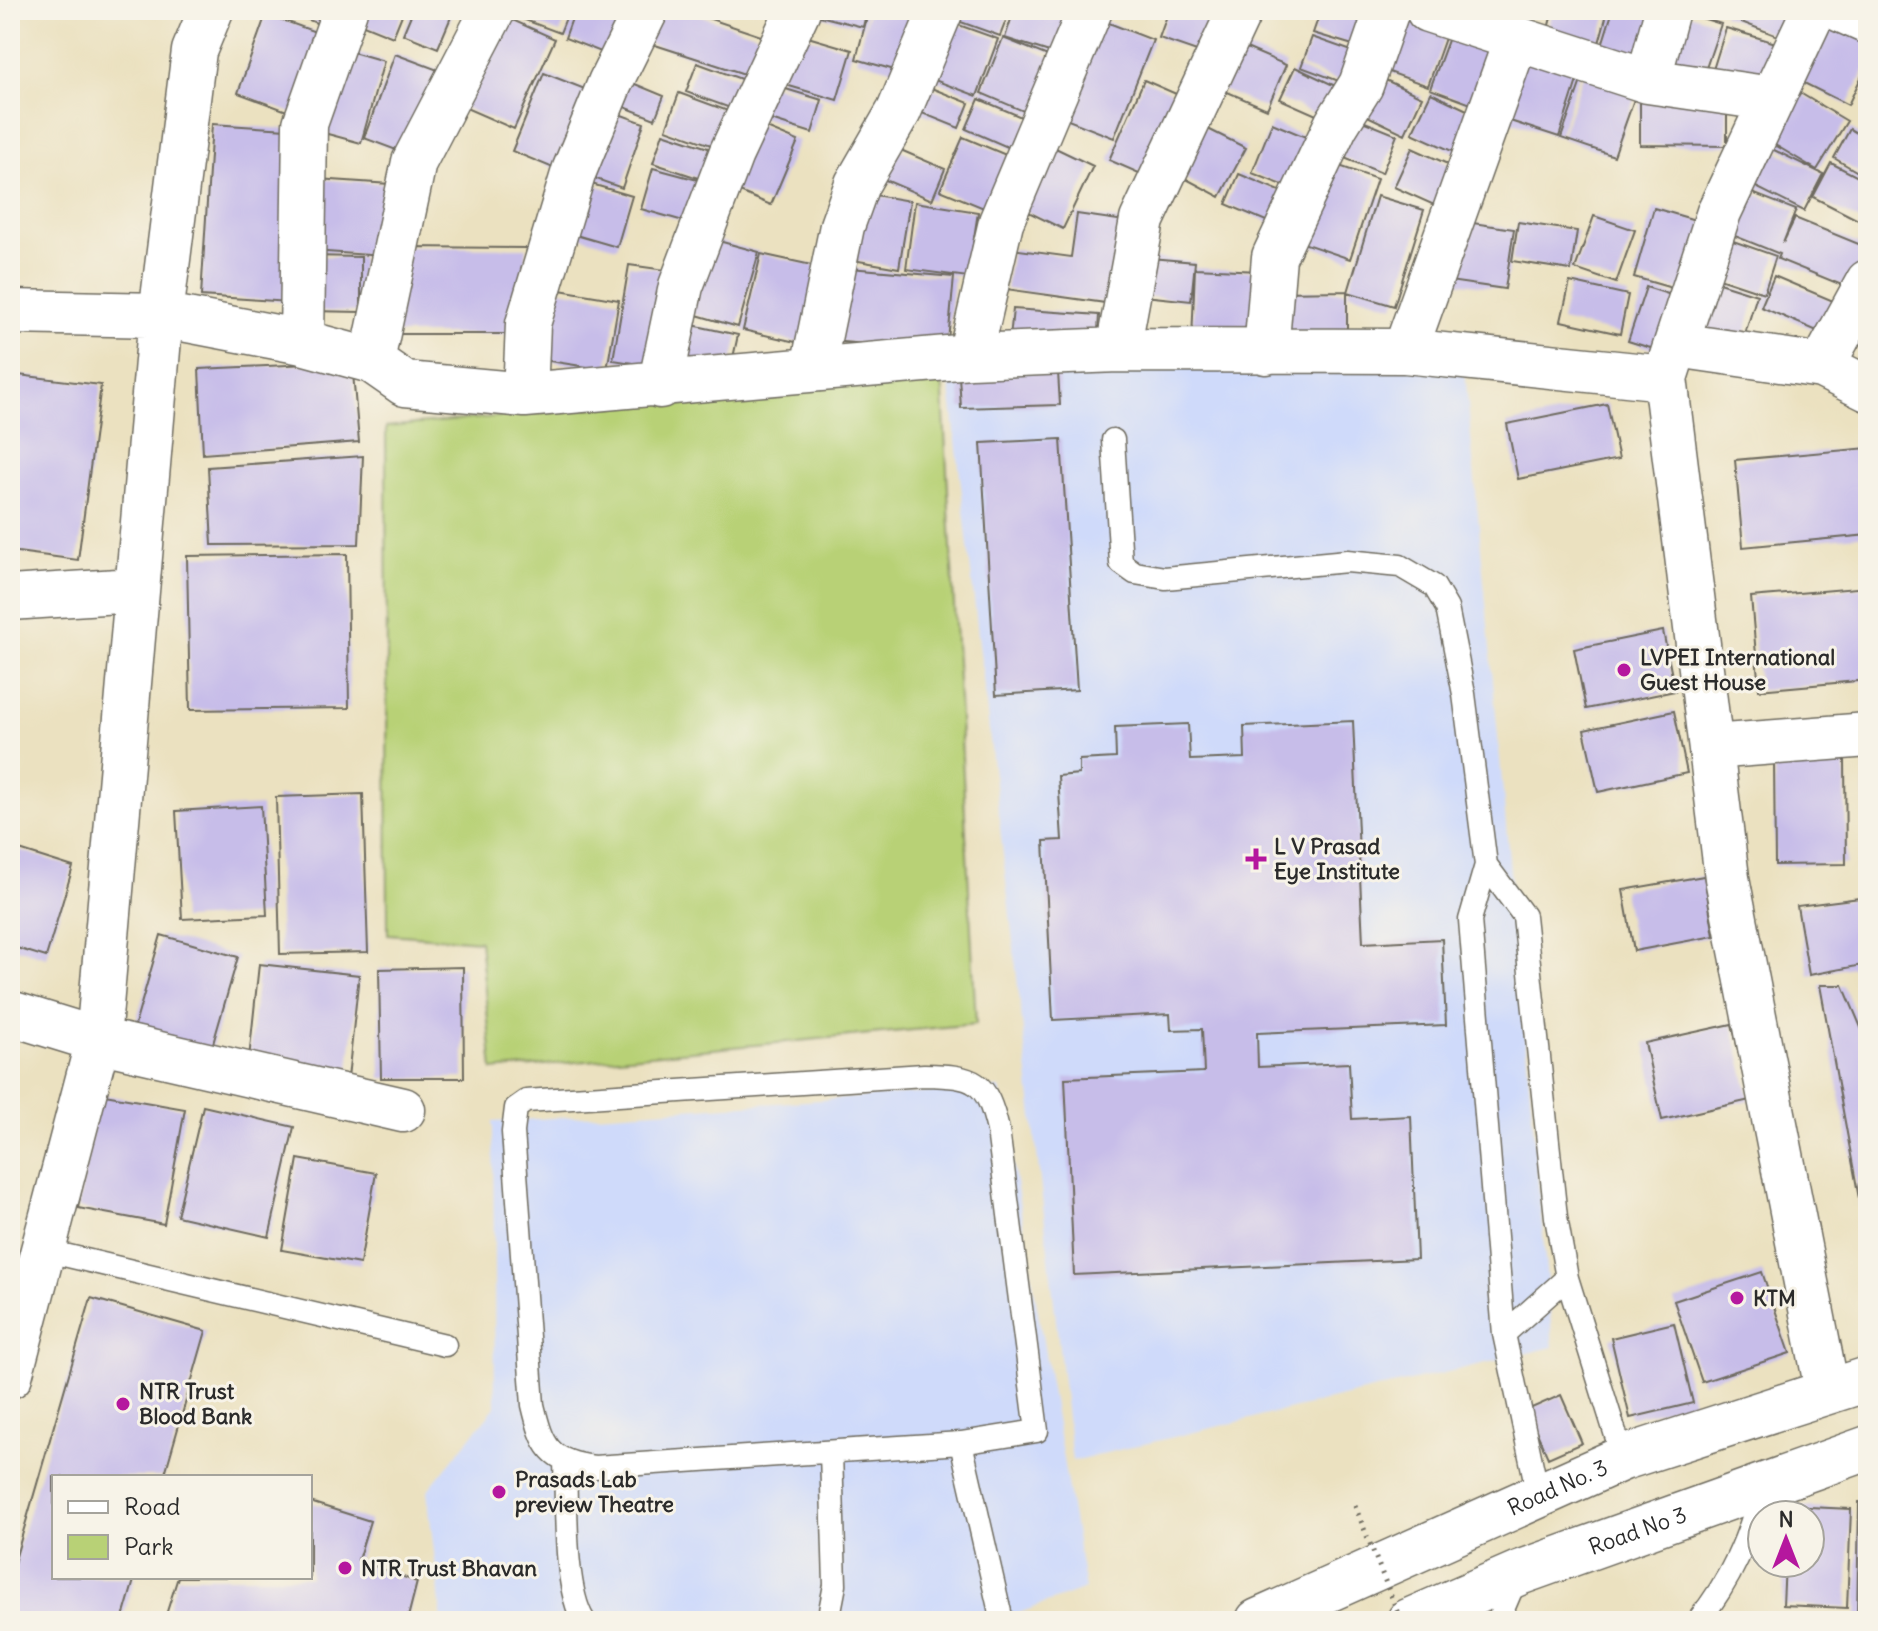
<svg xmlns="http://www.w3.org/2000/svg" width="1878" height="1631" viewBox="0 0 1878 1631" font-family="Delius,sans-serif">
<rect width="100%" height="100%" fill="#f7f3e8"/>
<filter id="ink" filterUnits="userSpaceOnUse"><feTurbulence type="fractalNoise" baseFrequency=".0125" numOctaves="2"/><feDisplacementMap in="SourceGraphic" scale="16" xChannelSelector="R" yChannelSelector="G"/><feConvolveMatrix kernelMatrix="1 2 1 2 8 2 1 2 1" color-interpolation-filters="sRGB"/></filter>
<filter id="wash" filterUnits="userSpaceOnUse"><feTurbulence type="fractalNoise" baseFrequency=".006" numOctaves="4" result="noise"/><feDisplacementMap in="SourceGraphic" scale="32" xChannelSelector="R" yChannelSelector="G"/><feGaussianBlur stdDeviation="1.8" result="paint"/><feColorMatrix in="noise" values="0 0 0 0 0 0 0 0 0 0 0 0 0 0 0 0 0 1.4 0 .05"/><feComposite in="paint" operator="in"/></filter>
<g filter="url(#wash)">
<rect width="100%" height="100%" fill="#ebe1c0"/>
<path fill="#cfdafa" d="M 1464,360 L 1553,1347 L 1072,1461 L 948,370 Z
M 1000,1088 L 1085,1589 L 997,1621 L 442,1621 L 427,1491 L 495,1407 L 493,1122 Z"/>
<path fill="#b8d176" stroke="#727e50" stroke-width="2" d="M 942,375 L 976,1024 L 493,1070 L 480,941 L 388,934 L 386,427 Z"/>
<g id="blocks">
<path fill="#c7bde9" d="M 285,10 L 341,10 L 333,30 Z
M 354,10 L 404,10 L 393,37 L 351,20 Z
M 413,10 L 454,10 L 438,48 L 403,34 Z
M 507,10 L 569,10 L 560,33 L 506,13 Z
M 575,10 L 631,10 L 614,57 L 565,38 Z
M 657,10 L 684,10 L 773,40 L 760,79 L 646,42 Z
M 813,10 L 867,10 L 863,27 L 812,14 Z
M 869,10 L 900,10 L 928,18 L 912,75 L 856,59 Z
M 947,10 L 1010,10 L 1000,36 L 944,16 Z
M 1014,10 L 1078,10 L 1065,57 L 1005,38 Z
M 1169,10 L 1196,10 L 1227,21 L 1214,57 L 1159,38 Z
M 1321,10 L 1379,10 L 1366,49 L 1313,33 Z
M 1397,10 L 1450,24 L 1428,86 L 1375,67 Z
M 1553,10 L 1608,10 L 1595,58 L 1544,44 Z
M 1613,10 L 1638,10 L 1658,16 L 1640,74 L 1597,61 Z
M 1676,10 L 1721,24 L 1704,74 L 1660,60 Z
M 1725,10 L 1799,10 L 1788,40 L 1723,15 Z
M 266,14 L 324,35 L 295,114 L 238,93 Z
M 499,14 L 555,39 L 514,129 L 459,105 Z
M 1819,16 L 1868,40 L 1868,63 L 1848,105 L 1790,76 Z
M 942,19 L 998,39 L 977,96 L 921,75 Z
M 1101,20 L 1153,40 L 1114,138 L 1063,118 Z
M 1454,24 L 1506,44 L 1482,108 L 1430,89 Z
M 1726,28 L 1779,44 L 1764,93 L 1711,76 Z
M 794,33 L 852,50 L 837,100 L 779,83 Z
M 1312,37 L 1366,56 L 1355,87 L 1301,67 Z
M 1003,38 L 1063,62 L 1040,118 L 981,93 Z
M 1237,44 L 1286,65 L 1267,109 L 1218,88 Z
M 335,47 L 384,61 L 361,143 L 313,130 Z
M 1527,48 L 1582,65 L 1559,137 L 1504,119 Z
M 395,54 L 438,70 L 407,154 L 364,138 Z
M 697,63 L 755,84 L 744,113 L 686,92 Z
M 1295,67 L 1346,91 L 1332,122 L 1280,99 Z
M 1586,67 L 1639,85 L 1614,156 L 1561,138 Z
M 544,73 L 590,91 L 558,170 L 512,151 Z
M 1377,76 L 1422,97 L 1405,134 L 1359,112 Z
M 618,77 L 664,96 L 655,119 L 609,101 Z
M 1144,80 L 1190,100 L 1155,180 L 1109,160 Z
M 916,82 L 969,103 L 959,128 L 907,107 Z
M 766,83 L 822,100 L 812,133 L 755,115 Z
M 1795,90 L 1847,121 L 1817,170 L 1765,139 Z
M 679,93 L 739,115 L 725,150 L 666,129 Z
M 1431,93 L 1484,118 L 1465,157 L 1412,133 Z
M 1640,95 L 1727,95 L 1727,146 L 1640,145 Z
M 979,99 L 1033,122 L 1019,152 L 966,129 Z
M 605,109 L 644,123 L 622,188 L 582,174 Z
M 1350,116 L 1397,135 L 1382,173 L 1334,154 Z
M 752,122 L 798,141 L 771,205 L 725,186 Z
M 1272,123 L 1313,140 L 1293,189 L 1252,173 Z
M 212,124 L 301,130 L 290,302 L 201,296 Z
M 1200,125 L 1246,148 L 1220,197 L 1175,173 Z
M 1850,129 L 1868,140 L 1868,178 L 1834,158 Z
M 663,133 L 720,152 L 710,182 L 653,163 Z
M 963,137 L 1018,160 L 996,213 L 940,190 Z
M 1043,142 L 1093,166 L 1063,229 L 1012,204 Z
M 889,145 L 945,169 L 932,200 L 876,176 Z
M 1766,146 L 1823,174 L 1804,211 L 1748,183 Z
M 1412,148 L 1461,170 L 1443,209 L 1394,187 Z
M 1322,160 L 1377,179 L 1350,259 L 1294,240 Z
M 1831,163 L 1868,182 L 1868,225 L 1813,197 Z
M 653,168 L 705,182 L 694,224 L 641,209 Z
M 1239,174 L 1287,194 L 1273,224 L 1226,204 Z
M 317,179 L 390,184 L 384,256 L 312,251 Z
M 578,180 L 632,196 L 617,247 L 562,231 Z
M 1742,189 L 1796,210 L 1783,243 L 1795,218 L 1866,247 L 1849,288 L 1778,259 L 1780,254 L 1725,232 Z
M 857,192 L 910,201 L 899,268 L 847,259 Z
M 1377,196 L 1424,210 L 1394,306 L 1348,292 Z
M 915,202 L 978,212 L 968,277 L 906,269 Z
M 1654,208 L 1709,224 L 1689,293 L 1634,277 Z
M 1077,214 L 1132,222 L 1120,305 L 1006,289 L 1012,249 L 1071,257 Z
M 1594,216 L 1635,230 L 1616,283 L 1575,269 Z
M 1459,221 L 1514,229 L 1505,289 L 1449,281 Z
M 1518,222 L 1577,231 L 1571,270 L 1512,261 Z
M 1716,235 L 1776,256 L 1764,293 L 1704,273 Z
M 704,237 L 759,252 L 738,327 L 683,311 Z
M 406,247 L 527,248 L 514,334 L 394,334 Z
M 761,254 L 830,269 L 813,346 L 743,330 Z
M 310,256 L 361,257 L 361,312 L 310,311 Z
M 1139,257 L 1195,262 L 1191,301 L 1135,295 Z
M 629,265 L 673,271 L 659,367 L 613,360 Z
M 838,267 L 954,277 L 947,351 L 831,341 Z
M 1195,268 L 1259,271 L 1255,344 L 1192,340 Z
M 1774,276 L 1838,303 L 1824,334 L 1761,307 Z
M 1703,278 L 1757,295 L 1741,347 L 1686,331 Z
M 1570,282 L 1628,295 L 1620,334 L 1561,321 Z
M 542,287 L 619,300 L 607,370 L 530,358 Z
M 1646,287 L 1687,300 L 1670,354 L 1628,341 Z
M 1347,291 L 1347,348 L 1278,348 L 1278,292 Z
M 1868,307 L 1868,347 L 1853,339 Z
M 1013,309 L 1099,315 L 1097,345 L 1010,338 Z
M 683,323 L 738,335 L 729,376 L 674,364 Z
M 352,362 L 359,442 L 203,454 L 199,369 Z
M 1058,372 L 1060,405 L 961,408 L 959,376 Z
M 10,374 L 101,385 L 78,560 L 10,551 Z
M 1607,404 L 1619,459 L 1518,479 L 1507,424 Z
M 1061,439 L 1077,690 L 996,695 L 981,443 Z
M 1868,448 L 1868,535 L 1743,547 L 1735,460 Z
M 363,456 L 359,544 L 212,545 L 208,467 Z
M 347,554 L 349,708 L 190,710 L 187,556 Z
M 1868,587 L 1868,680 L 1759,690 L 1751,597 Z
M 1663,631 L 1675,691 L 1586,709 L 1574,649 Z
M 1674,711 L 1687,773 L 1598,792 L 1584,730 Z
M 1353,721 L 1363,943 L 1442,939 L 1446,1025 L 1257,1033 L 1258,1067 L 1349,1063 L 1352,1119 L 1411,1116 L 1417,1259 L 1074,1275 L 1065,1078 L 1204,1072 L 1202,1029 L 1171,1030 L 1170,1014 L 1053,1020 L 1044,841 L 1062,840 L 1058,776 L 1079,774 L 1079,760 L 1116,758 L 1115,727 L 1188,724 L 1190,760 L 1245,758 L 1244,726 Z
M 1845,759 L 1846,864 L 1775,865 L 1774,760 Z
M 1864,760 L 1868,760 L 1868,846 L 1865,846 Z
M 363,794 L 368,952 L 280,954 L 276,797 Z
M 261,806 L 267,915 L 182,919 L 176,811 Z
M 10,847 L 73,867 L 46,957 L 10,946 Z
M 1704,876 L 1714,936 L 1634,951 L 1623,890 Z
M 1868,897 L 1868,964 L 1809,975 L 1797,906 Z
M 161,935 L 238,957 L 210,1054 L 133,1032 Z
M 259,964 L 359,975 L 348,1078 L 248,1068 Z
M 463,967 L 464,1078 L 381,1078 L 379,969 Z
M 1820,985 L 1843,985 L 1868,1044 L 1868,1248 Z
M 1732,1024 L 1750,1100 L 1662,1120 L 1645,1043 Z
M 99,1094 L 185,1109 L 164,1224 L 78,1208 Z
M 203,1106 L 294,1127 L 269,1237 L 177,1216 Z
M 298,1159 L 376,1173 L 360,1264 L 282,1250 Z
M 1762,1272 L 1790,1353 L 1702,1382 L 1674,1301 Z
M 91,1298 L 206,1331 L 164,1477 L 54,1477 L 54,1577 L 135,1577 L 122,1621 L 10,1621 L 10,1577 Z
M 1674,1323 L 1693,1403 L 1630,1418 L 1611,1338 Z
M 1561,1395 L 1582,1443 L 1548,1458 L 1527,1410 Z
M 310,1502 L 370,1521 L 358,1560 L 417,1582 L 407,1621 L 164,1621 L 178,1577 L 310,1577 Z
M 1859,1502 L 1868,1502 L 1868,1619 L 1857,1618 Z
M 1787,1506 L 1851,1509 L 1847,1608 L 1783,1605 L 1785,1563 L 1810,1563 L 1810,1515 L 1786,1515 Z"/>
</g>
</g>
<g filter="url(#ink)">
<use href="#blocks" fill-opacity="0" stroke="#6e6b5f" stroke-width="2"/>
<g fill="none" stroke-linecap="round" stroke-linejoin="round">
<g stroke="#6e6b5f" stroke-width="25">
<path id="service" d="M 1113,440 L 1121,563 L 1135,573 L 1165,578 L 1347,561 L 1400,566 L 1434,586 L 1447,608 L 1464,694 L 1486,865 L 1524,916 L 1556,1217 L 1567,1278 L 1623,1458
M 1486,865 L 1470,920 L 1504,1334 L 1538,1494
M 43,1250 L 445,1345
M 1504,1334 L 1567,1278
M 961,1443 L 1037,1431 L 998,1130 C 986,1080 976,1076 924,1075 L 526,1101 L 516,1108 L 513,1132 L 533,1405 C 543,1447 549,1461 594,1467 L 961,1443 L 1002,1621
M 565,1463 C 567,1503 563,1588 584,1621
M 828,1621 L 835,1585 L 831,1452
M 1498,1621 L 1518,1574
M 1698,1621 C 1731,1580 1749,1538 1762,1487"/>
</g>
<g stroke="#6e6b5f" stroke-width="47">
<path id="minor" d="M 1428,10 L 1648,81 L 1772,99
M 1814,10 L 1719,212 L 1665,378 L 1727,878 L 1827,1390
M 1841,10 L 1868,22
M 1648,81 L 1667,10
M 10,312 L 161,315 L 302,342 L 372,361 L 405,384 L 525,395 L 970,356 L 1118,350 L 1405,351 L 1665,378
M 302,342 L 305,124 L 345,10
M 1677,345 L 1822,366 L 1868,282
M 1118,350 L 1142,220 L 1240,10
M 1405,351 L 1516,40
M 1266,352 L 1274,257 L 1336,125 L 1361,85 L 1387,10
M 970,356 L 1001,222 L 1090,10
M 372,361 L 414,162 L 493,10
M 1822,366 L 1868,389
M 813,368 L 842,226 L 857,184 L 899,111 L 941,10
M 660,386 L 681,286 L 731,154 L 798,10
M 525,395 L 528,324 L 574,171 L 610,83 L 646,10
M 10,598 L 134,590
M 1711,747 L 1868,735
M 10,1013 L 98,1040 L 403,1110
M 10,1376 L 98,1040 L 161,315 L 194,51 L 211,10"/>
</g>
<g stroke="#6e6b5f" stroke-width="47">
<g id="primary">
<path id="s1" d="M 1258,1621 L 1623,1458 L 1868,1379"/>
<path id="s2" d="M 1409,1621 L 1519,1573 L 1868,1448"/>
</g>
</g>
<use href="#service" stroke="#fff" stroke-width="22"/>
<use href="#minor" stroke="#fff" stroke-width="44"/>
<use href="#primary" stroke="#fff" stroke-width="44"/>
<path stroke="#6e6b5f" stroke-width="5" stroke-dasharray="2 6" stroke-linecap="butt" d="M 1355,1506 L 1401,1621"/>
</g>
</g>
<g fill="#b5179e" stroke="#f7f3e8" stroke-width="3">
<circle cx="1624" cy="670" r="8"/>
<path d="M1252 847h8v8h8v8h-8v8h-8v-8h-8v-8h8z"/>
<circle cx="1737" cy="1298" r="8"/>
<circle cx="123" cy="1404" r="8"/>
<circle cx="499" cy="1492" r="8"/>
<circle cx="345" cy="1568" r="8"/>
</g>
<g text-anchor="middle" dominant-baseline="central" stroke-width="6" stroke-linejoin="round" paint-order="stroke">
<g font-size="22" font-weight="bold" fill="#2b2b2b" stroke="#f7f3e8" text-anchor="start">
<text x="1640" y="657">LVPEI International<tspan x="1640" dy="25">Guest House</tspan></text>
<text x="1274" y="846">L V Prasad<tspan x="1274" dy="25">Eye Institute</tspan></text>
<text x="1753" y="1298">KTM</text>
<text x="139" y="1391">NTR Trust<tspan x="139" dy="25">Blood Bank</tspan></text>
<text x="515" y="1479">Prasads Lab<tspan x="515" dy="25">preview Theatre</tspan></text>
<text x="361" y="1568">NTR Trust Bhavan</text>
</g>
<g font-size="22" fill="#2b2b2b" stroke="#f7f3e8">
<text stroke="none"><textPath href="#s1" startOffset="328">Road No. 3</textPath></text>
<text stroke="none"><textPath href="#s2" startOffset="246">Road No 3</textPath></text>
</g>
</g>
<rect width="1878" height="1631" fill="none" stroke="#f7f3e8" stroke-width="40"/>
<rect x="52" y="1475" width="260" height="104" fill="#f7f3e8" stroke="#a5a39c" stroke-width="2"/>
<rect x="68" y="1501" width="40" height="12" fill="#ffffff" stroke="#a5a39c" stroke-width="2"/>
<text x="124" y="1515" font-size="24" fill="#2b2b2b">Road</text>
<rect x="68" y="1535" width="40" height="24" fill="#b8d176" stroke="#a5a39c" stroke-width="2"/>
<text x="124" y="1555" font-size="24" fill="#2b2b2b">Park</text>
<g transform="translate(1786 1539)"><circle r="38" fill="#f7f3e8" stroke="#a5a39c" stroke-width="2"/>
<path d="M0-6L14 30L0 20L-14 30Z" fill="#b5179e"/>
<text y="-12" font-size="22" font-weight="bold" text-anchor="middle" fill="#2b2b2b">N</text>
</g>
</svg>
